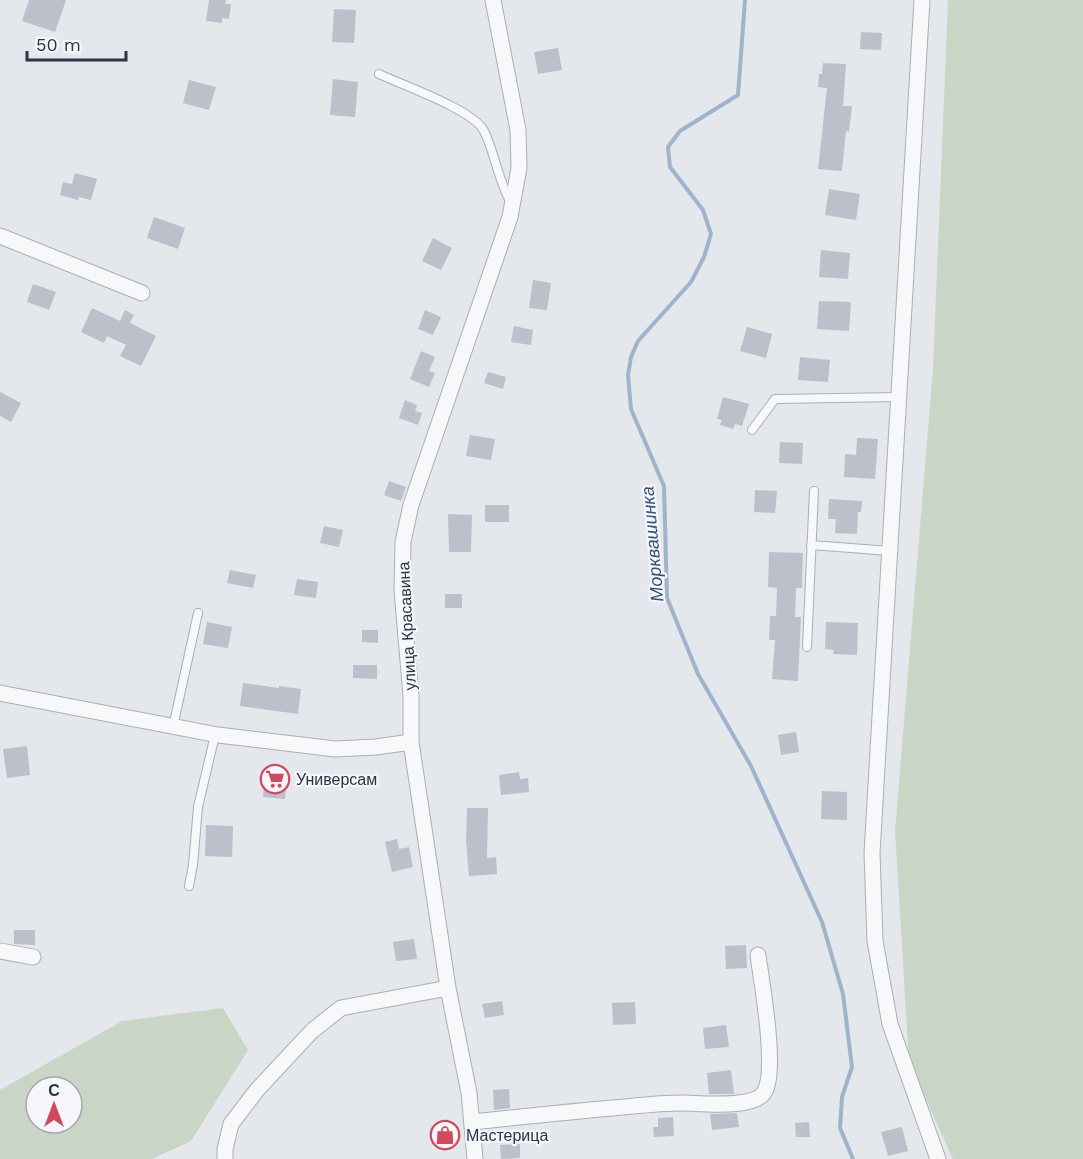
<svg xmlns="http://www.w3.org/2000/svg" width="1083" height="1159" viewBox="0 0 1083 1159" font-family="'Work Sans',sans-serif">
<rect width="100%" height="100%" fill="#e4e7ec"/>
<path fill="#c9d6c5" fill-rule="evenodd" d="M 948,0 L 1083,0 L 1083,1159 L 953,1159 L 909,1062 L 895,831 L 933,369 Z
M 223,1008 L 248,1050 L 191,1141 L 152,1159 L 0,1159 L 0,1090 L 122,1021 ZM 36,1087 L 72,1087 L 72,1123 L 36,1123 Z"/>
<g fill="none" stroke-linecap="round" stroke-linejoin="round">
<path stroke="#9fb4cc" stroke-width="4" d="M 745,0 L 738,95 L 680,131 L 668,147 L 670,167 L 703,210 L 711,234 L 704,257 L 691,282 L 638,341 L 631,357 L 628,375 L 631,409 L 664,486 L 667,598 L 698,674 L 751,766 L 822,922 L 843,994 L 852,1067 L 842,1097 L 840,1128 L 853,1159"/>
</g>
<path fill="#bbc0ca" d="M 29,0 L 66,0 L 55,32 L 22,21 Z
M 209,0 L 226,0 L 225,4 L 231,4 L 229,19 L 222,18 L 222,23 L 206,21 Z
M 334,9 L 356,10 L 354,43 L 332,42 Z
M 861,32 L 882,33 L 881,50 L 860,49 Z
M 558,48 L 562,70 L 538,74 L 534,52 Z
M 823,63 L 846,64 L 843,106 L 852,106 L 849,132 L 846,131 L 842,171 L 818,169 L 827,88 L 818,87 L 819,74 L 822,74 Z
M 333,79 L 358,82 L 355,117 L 330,115 Z
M 189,80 L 216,87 L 209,110 L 183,103 Z
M 75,173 L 97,179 L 91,200 L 79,197 L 78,200 L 60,195 L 63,182 L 72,184 Z
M 829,189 L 860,194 L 856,220 L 825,215 Z
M 154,217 L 185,228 L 178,249 L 147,238 Z
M 433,238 L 452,248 L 441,270 L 422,261 Z
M 821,250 L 850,253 L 848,279 L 819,277 Z
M 533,280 L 551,283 L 547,310 L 529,308 Z
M 33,284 L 56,292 L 49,310 L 27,302 Z
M 819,301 L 851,302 L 849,331 L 817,329 Z
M 92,308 L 120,321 L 125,310 L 134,315 L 130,323 L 156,336 L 141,366 L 120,356 L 126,345 L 107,336 L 104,343 L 81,332 Z
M 425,310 L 441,317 L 433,335 L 418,329 Z
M 514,326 L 533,330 L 531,345 L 511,342 Z
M 747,327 L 772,334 L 766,358 L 740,351 Z
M 421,351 L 435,357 L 429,371 L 435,373 L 429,387 L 410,379 Z
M 800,357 L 830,360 L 828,382 L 798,380 Z
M 488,372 L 506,377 L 503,389 L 484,383 Z
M 0,392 L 21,403 L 11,422 L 0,416 Z
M 723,397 L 749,404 L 742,426 L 735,424 L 733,429 L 720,425 L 722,420 L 717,419 Z
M 405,400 L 417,405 L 415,411 L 422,413 L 418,425 L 399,418 Z
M 470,435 L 495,439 L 491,460 L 466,456 Z
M 857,438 L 878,439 L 875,479 L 844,477 L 845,454 L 856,455 Z
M 780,442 L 803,443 L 802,464 L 779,463 Z
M 389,481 L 406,487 L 401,501 L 384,495 Z
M 755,490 L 777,491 L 775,513 L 754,512 Z
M 829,499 L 862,501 L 861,512 L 858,512 L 857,534 L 835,533 L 836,519 L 828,519 Z
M 485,505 L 509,505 L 509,522 L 485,522 Z
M 448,514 L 472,515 L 471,552 L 449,552 Z
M 324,526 L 343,530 L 339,547 L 320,543 Z
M 769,552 L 803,553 L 802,588 L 796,588 L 795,617 L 801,617 L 798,681 L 772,679 L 775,640 L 769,640 L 770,616 L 776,616 L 777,588 L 768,587 Z
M 230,570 L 256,575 L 253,588 L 227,583 Z
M 297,579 L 318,582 L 316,598 L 294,595 Z
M 445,594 L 462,594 L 462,608 L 445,608 Z
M 207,622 L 232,627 L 228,648 L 203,644 Z
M 826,622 L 858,623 L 857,655 L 833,654 L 834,650 L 825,649 Z
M 362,630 L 378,630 L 378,643 L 362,642 Z
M 353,665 L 377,665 L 377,679 L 353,678 Z
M 243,683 L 279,688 L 279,686 L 301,689 L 298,714 L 240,706 Z
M 796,732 L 799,752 L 781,755 L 778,735 Z
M 27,746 L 30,775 L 7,778 L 3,749 Z
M 519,772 L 520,779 L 528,778 L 529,792 L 501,795 L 499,775 Z
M 265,774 L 287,776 L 285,799 L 263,797 Z
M 822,791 L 847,792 L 847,820 L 821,819 Z
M 467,808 L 488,808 L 487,858 L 496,857 L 497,874 L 469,876 L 466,841 Z
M 206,825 L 233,826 L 232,857 L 205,856 Z
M 397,839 L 399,849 L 409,847 L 413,867 L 392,872 L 385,842 Z
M 14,930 L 35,930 L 35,945 L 14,944 Z
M 414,939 L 417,959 L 396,961 L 393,942 Z
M 746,945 L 747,968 L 726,969 L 725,946 Z
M 502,1001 L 504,1015 L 485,1018 L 482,1004 Z
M 635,1002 L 636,1024 L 613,1025 L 612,1003 Z
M 726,1025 L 729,1047 L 705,1049 L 703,1028 Z
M 731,1070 L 734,1094 L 709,1094 L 707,1073 Z
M 509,1089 L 510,1108 L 494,1110 L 493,1090 Z
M 737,1113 L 739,1127 L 712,1130 L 710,1114 Z
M 673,1117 L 674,1136 L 654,1137 L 653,1127 L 658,1127 L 658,1118 Z
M 809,1122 L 810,1137 L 796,1137 L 795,1123 Z
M 902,1127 L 908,1151 L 888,1156 L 881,1132 Z
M 520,1144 L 520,1158 L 501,1159 L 500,1145 Z"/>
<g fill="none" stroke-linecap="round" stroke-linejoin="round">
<g stroke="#a9aeb7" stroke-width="10">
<path id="lane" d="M 379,74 C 402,85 474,110 484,131 C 495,153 497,177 510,201
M 752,430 L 775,399 L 899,397
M 811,545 L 890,551
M 807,647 L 814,491
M 173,727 L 198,613
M 189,886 L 193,865 L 198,807 L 215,735"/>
</g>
<g stroke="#a9aeb7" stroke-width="17">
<path id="street" d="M 922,0 L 872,853 L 875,941 L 890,1024 L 938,1159
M 0,236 L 142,293
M 0,693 L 218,735 L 335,749 L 376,747 L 411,742
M 0,951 L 33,957
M 472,1122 C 519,1117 566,1112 613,1108 C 636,1106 659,1103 682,1103 C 700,1103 756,1110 765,1091 C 777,1068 762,985 758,955
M 225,1159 L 225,1149 L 231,1124 L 257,1090 L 312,1031 L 341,1008 L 448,988
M 475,1159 L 469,1093 L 448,988 L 411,742 L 411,696 L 402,590 L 403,542 L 411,505 L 510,217 L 519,168 L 518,130 L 493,0"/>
</g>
<use href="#lane" stroke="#f7f8fa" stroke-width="8"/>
<use href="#street" stroke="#f7f8fa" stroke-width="15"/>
</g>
<defs>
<g id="supermarket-ring" transform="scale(1.5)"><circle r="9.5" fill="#f4f6f9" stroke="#d1495b" stroke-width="1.5"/><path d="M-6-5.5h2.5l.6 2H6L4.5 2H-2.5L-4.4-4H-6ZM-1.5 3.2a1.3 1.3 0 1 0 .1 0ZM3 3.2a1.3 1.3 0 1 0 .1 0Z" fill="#d1495b"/></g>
<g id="shop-ring" transform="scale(1.5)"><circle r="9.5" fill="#f4f6f9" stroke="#d1495b" stroke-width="1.5"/><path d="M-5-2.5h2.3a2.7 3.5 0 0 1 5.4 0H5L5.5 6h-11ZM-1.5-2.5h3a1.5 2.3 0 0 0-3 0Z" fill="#d1495b"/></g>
</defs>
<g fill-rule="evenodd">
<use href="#supermarket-ring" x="275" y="779"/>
<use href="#shop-ring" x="445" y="1135"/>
</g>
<g text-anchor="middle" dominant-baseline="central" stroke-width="4.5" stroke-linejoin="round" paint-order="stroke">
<g font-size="16" fill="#2b3445" stroke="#f4f6f9">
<text transform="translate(407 626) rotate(-93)">улица Красавина</text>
</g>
<g font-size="16" fill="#2b3445" stroke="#f4f6f9" text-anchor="start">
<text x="296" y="779">Универсам</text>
<text x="466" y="1135">Мастерица</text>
</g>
<g font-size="18" font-style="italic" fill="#34527a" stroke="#f4f6f9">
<text transform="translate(652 544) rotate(-95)">Морквашинка</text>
</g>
</g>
<g transform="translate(54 1105)"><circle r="28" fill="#f4f6f9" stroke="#a4a8b1" stroke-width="1.5"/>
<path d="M0-4.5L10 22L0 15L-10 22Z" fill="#d1495b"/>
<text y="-9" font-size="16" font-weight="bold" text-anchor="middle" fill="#2b3445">С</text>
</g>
<path d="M27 51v9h99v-9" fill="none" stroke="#2b3445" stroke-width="3"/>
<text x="36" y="51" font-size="18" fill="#2b3445" stroke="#f4f6f9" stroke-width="4.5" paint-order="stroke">50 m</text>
</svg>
